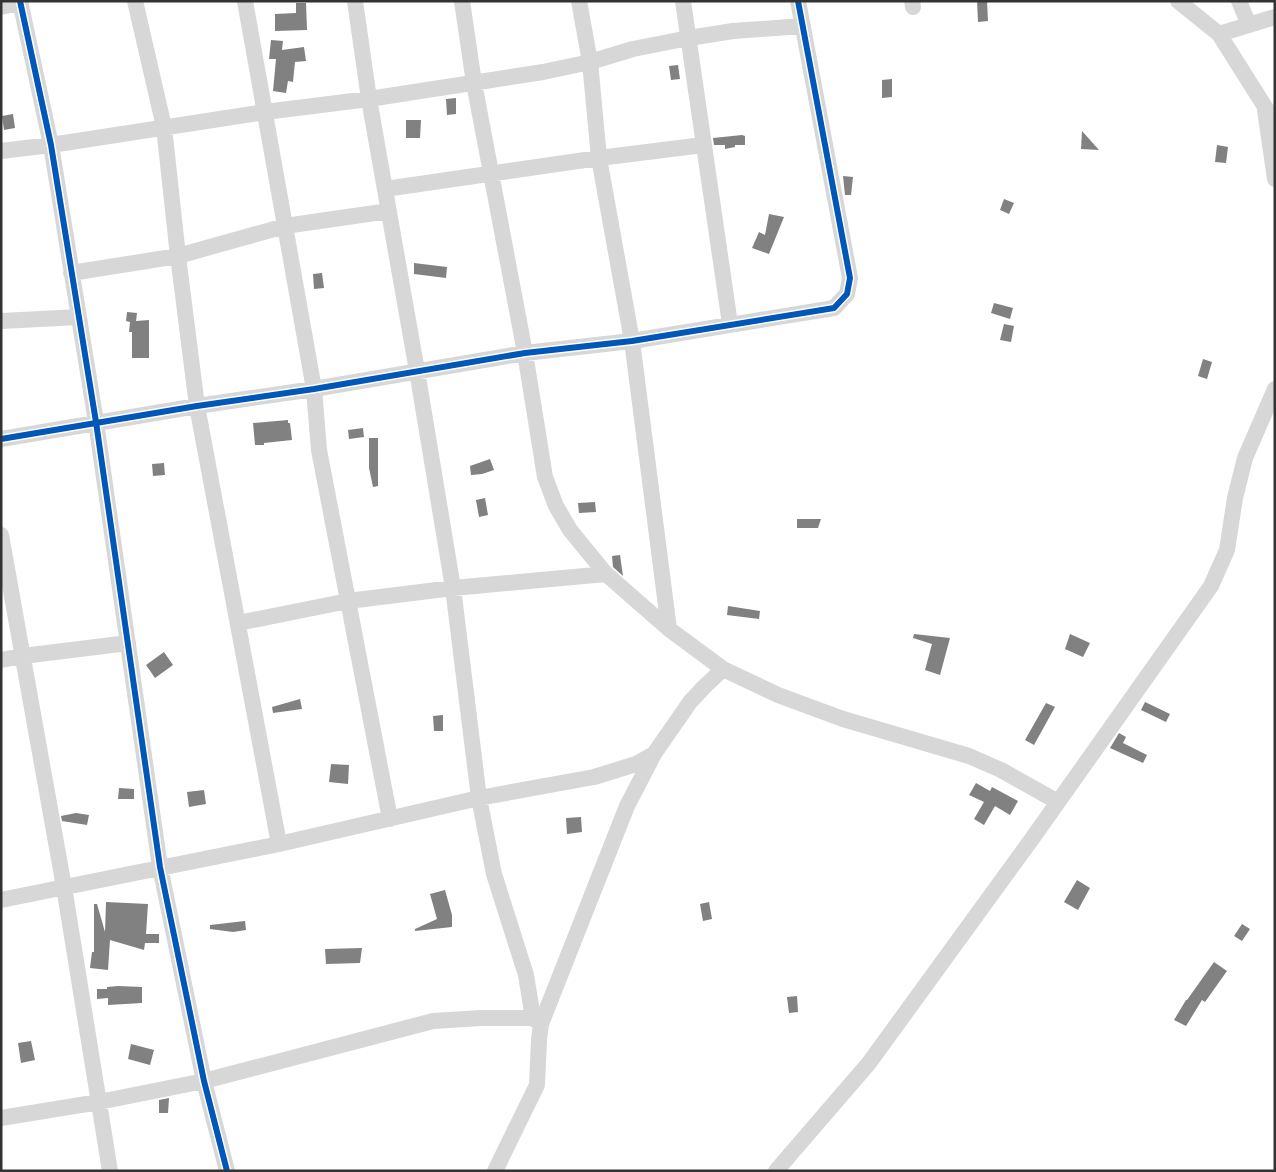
<svg xmlns="http://www.w3.org/2000/svg" width="1276" height="1172" viewBox="0 0 1276 1172" font-family="Jost,sans-serif">
<rect width="100%" height="100%" fill="#fff"/>
<path fill="#818181" d="M 977,1 L 987,1 L 988,21 L 978,22 Z
M 296,3 L 306,3 L 307,30 L 275,31 L 275,14 L 296,13 Z
M 271,40 L 283,41 L 282,50 L 304,47 L 306,61 L 295,62 L 293,82 L 288,81 L 286,93 L 273,91 L 276,59 L 269,59 Z
M 678,65 L 680,79 L 671,80 L 669,66 Z
M 892,79 L 892,97 L 882,98 L 882,80 Z
M 456,98 L 456,114 L 447,115 L 446,99 Z
M 13,114 L 15,128 L 4,130 L 2,116 Z
M 406,120 L 421,120 L 420,138 L 406,138 Z
M 1082,131 L 1099,150 L 1081,149 Z
M 742,135 L 745,136 L 745,145 L 735,145 L 735,147 L 725,149 L 725,145 L 714,145 L 713,138 Z
M 1217,145 L 1228,147 L 1226,163 L 1215,162 Z
M 843,176 L 853,177 L 851,195 L 845,195 Z
M 1004,199 L 1014,203 L 1009,214 L 1000,210 Z
M 769,214 L 784,217 L 769,254 L 752,248 L 759,232 L 765,235 Z
M 414,263 L 447,267 L 446,278 L 414,274 Z
M 322,273 L 324,288 L 314,289 L 313,274 Z
M 994,303 L 1013,308 L 1010,319 L 991,313 Z
M 127,312 L 137,313 L 136,321 L 149,320 L 149,358 L 132,358 L 132,332 L 129,332 L 130,322 L 126,321 Z
M 1004,324 L 1014,326 L 1011,342 L 1000,340 Z
M 1203,359 L 1212,362 L 1207,379 L 1198,376 Z
M 288,420 L 288,423 L 290,423 L 292,440 L 264,443 L 264,445 L 255,445 L 253,423 Z
M 363,428 L 364,437 L 349,439 L 348,430 Z
M 369,438 L 378,438 L 378,486 L 373,487 L 369,468 Z
M 490,459 L 494,470 L 482,474 L 471,475 L 470,466 Z
M 164,463 L 165,475 L 153,476 L 152,464 Z
M 485,498 L 488,515 L 479,517 L 476,500 Z
M 595,502 L 596,512 L 579,513 L 578,503 Z
M 797,519 L 821,519 L 818,528 L 797,528 Z
M 620,555 L 623,576 L 613,567 L 612,556 Z
M 728,606 L 760,611 L 759,619 L 727,615 Z
M 914,634 L 950,638 L 940,675 L 925,670 L 932,644 L 913,638 Z
M 1070,634 L 1090,643 L 1083,657 L 1065,649 Z
M 164,652 L 173,665 L 155,678 L 146,665 Z
M 300,699 L 302,709 L 273,713 L 272,707 Z
M 1145,702 L 1170,714 L 1166,722 L 1141,710 Z
M 1046,703 L 1055,707 L 1034,745 L 1025,740 Z
M 443,715 L 443,731 L 434,731 L 433,716 Z
M 1119,733 L 1126,737 L 1123,743 L 1147,755 L 1143,763 L 1110,748 Z
M 331,764 L 349,765 L 348,784 L 329,782 Z
M 976,783 L 990,791 L 992,787 L 1018,801 L 1010,815 L 995,806 L 984,825 L 974,819 L 984,802 L 969,795 Z
M 119,788 L 134,789 L 134,799 L 118,799 Z
M 204,790 L 206,804 L 189,807 L 187,792 Z
M 76,813 L 89,815 L 87,825 L 62,821 L 61,816 Z
M 581,817 L 582,832 L 567,834 L 566,818 Z
M 1077,880 L 1090,888 L 1078,910 L 1064,902 Z
M 445,890 L 452,915 L 452,927 L 415,931 L 415,929 L 437,919 L 430,894 Z
M 106,902 L 148,904 L 146,934 L 159,934 L 159,943 L 145,943 L 144,950 L 110,940 L 108,970 L 90,968 L 92,952 L 94,952 L 94,904 L 97,904 L 105,932 Z
M 709,902 L 712,919 L 703,921 L 700,904 Z
M 245,921 L 246,930 L 233,932 L 210,929 L 210,925 Z
M 1242,924 L 1250,929 L 1242,941 L 1234,936 Z
M 362,948 L 360,963 L 326,964 L 325,949 Z
M 1214,962 L 1227,971 L 1205,1002 L 1202,1000 L 1186,1026 L 1174,1020 L 1186,1000 L 1187,1000 Z
M 118,986 L 142,987 L 142,1003 L 108,1005 L 108,998 L 97,999 L 97,989 L 107,989 L 107,987 Z
M 797,996 L 798,1012 L 789,1013 L 787,997 Z
M 31,1041 L 35,1060 L 21,1063 L 18,1043 Z
M 131,1044 L 154,1050 L 150,1065 L 128,1059 Z
M 169,1098 L 168,1113 L 159,1113 L 159,1100 Z"/>
<g fill="none" stroke-linecap="round" stroke-linejoin="round">
<path stroke="#d7d7d7" stroke-width="16" d="M 20,1 L 51,145 L 96,422 L 160,867 L 204,1081 L 227,1171
M 135,1 L 164,127 L 178,256 L 197,406 L 279,844
M 245,1 L 314,389 L 319,450 L 390,819
M 355,1 L 369,99 L 417,371 L 453,588 L 479,798 L 494,874 L 526,975 L 533,1018
M 462,1 L 474,83 L 525,353 L 545,477 L 556,506 L 570,530 L 606,574 L 669,629 L 723,669 L 778,695 L 843,719 L 969,756 L 1001,770 L 1058,802
M 579,1 L 590,62 L 599,158 L 632,341 L 669,629
M 683,1 L 730,324
M 912,1 L 913,7
M 1178,1 L 1219,34 L 1272,118 L 1275,121
M 1239,1 L 1249,25
M 1,7 L 20,3
M 1219,34 L 1275,17
M 1265,110 L 1275,179
M 1,151 L 51,145 L 265,112 L 369,99 L 543,72 L 590,62 L 633,49 L 689,38 L 733,31 L 803,26
M 385,189 L 599,158 L 703,145
M 71,273 L 178,256 L 285,226 L 389,211
M 1,321 L 79,317
M 1,439 L 197,406 L 314,389 L 525,353 L 632,341 L 834,308 L 847,294 L 850,278 L 798,1
M 1,535 L 64,887 L 110,1171
M 238,623 L 348,601 L 453,588 L 606,574
M 1,660 L 23,656 L 128,643
M 1,900 L 279,844 L 479,798 L 594,777 L 636,764 L 654,754
M 1,1118 L 99,1102 L 204,1081 L 433,1021 L 481,1018 L 533,1018 L 541,1024
M 495,1171 L 537,1085 L 539,1040 L 541,1024 L 627,806 L 654,754 L 690,702 L 703,688 L 723,669
M 776,1171 L 869,1063 L 1034,836 L 1211,586 L 1227,550 L 1235,498 L 1245,458 L 1275,389"/>
<g stroke="#fff" stroke-width="9">
<path id="cycleway" d="M 20,1 L 51,145 L 96,422 L 160,867 L 204,1081 L 227,1171
M 1,439 L 197,406 L 314,389 L 525,353 L 632,341 L 834,308 L 847,294 L 850,278 L 798,1"/>
</g>
<use href="#cycleway" stroke="#0057b8" stroke-width="6"/>
</g>
<rect width="1276" height="1172" fill="none" stroke="#333333" stroke-width="5"/>
</svg>
